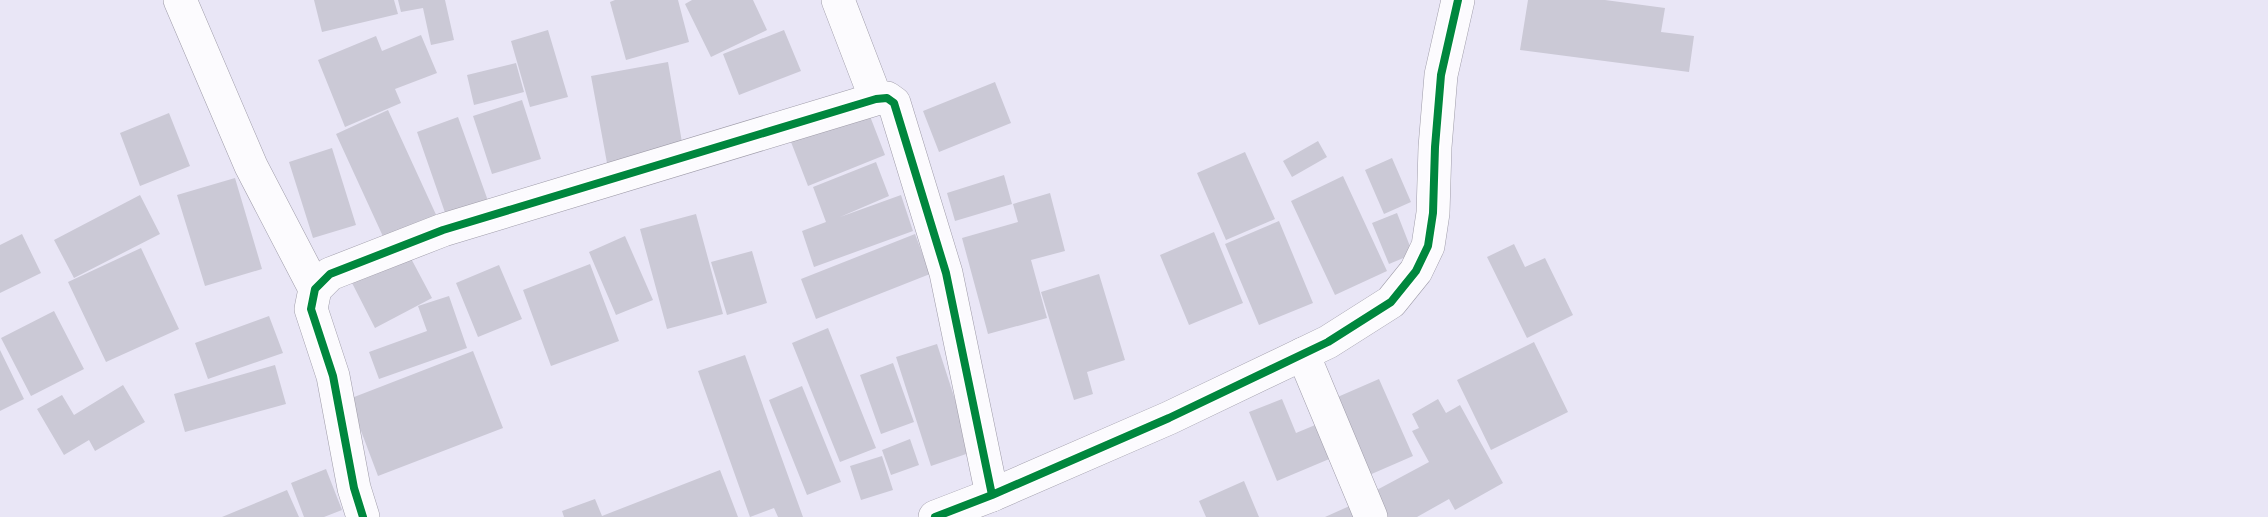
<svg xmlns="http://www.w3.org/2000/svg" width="2268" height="517" viewBox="0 0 2268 517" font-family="'PT Sans Narrow',sans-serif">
<rect width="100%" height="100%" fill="#e9e6f6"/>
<path fill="#cbc9d6" d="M 314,0 L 394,0 L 398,14 L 322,32 Z
M 398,0 L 445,0 L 454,40 L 431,45 L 423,8 L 401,12 Z
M 615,0 L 678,0 L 689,42 L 626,60 L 610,2 Z
M 692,0 L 753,0 L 767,30 L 711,57 L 685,4 Z
M 1528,0 L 1605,0 L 1665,8 L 1661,32 L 1694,36 L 1689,72 L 1520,50 Z
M 548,30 L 568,97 L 530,107 L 511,41 Z
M 784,30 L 801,71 L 739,95 L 723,54 Z
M 421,35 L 437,73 L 395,89 L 401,103 L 345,127 L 318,60 L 376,36 L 382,51 Z
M 668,62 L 683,148 L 607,163 L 591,76 Z
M 516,63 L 524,92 L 474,105 L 467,75 Z
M 995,82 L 1011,123 L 939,152 L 923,111 Z
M 522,100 L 541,159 L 492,174 L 473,116 Z
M 388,110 L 438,219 L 386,243 L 336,134 Z
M 868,111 L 885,155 L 808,186 L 791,142 Z
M 169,113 L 190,166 L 140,186 L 120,133 Z
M 458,117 L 492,212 L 450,227 L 417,132 Z
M 1318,141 L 1327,157 L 1292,177 L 1283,161 Z
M 332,148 L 356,225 L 313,238 L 289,162 Z
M 1245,152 L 1275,219 L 1226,240 L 1197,173 Z
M 1392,158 L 1411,202 L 1384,214 L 1365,170 Z
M 876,162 L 889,196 L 840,217 L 901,195 L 913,231 L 814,267 L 802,231 L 826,222 L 813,187 Z
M 1004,175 L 1012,204 L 955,221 L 947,193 Z
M 1343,176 L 1387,271 L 1335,295 L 1291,201 Z
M 235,178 L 262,269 L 205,286 L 177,195 Z
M 1050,193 L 1065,251 L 1031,260 L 1047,318 L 988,334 L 962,238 L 1018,222 L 1013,204 Z
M 140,195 L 160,234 L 74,278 L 54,240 Z
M 1397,213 L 1413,254 L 1389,264 L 1372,223 Z
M 696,214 L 723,314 L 667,329 L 640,229 Z
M 1279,221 L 1313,303 L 1259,325 L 1225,244 Z
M 1214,232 L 1243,303 L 1189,325 L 1160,255 Z
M 22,234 L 41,273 L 0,293 L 0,245 Z
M 915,234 L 930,274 L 816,319 L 801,279 Z
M 625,236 L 653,300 L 616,315 L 589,252 Z
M 1514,244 L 1525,267 L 1545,258 L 1573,315 L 1527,338 L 1487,257 Z
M 141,248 L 179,329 L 106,362 L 68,282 Z
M 406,249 L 432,298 L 375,328 L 350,279 Z
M 752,251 L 767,303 L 727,315 L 711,262 Z
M 590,264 L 619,341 L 551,366 L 523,290 Z
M 499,265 L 522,319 L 478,337 L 456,283 Z
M 1099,274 L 1125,360 L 1087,372 L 1093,394 L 1074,400 L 1041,292 Z
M 449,296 L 467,348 L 379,379 L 369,352 L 427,331 L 418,306 Z
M 54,311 L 84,369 L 31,396 L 1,338 Z
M 269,316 L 283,353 L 208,379 L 195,343 Z
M 828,328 L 876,448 L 840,462 L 792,343 Z
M 1534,342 L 1568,412 L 1491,450 L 1457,380 Z
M 937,344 L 972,452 L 931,466 L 896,357 Z
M 0,350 L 24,399 L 0,411 Z
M 473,351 L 503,428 L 378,476 L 349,399 Z
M 745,355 L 769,423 L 803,517 L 778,517 L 774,508 L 750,517 L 698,371 Z
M 893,363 L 914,422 L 881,434 L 860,375 Z
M 275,365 L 286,404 L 185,432 L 174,394 Z
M 1379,379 L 1413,456 L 1367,476 L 1333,399 Z
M 123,385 L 145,422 L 95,451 L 89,440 L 64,455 L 37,409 L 62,395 L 74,415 Z
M 802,386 L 841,482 L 807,495 L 769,400 Z
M 1282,399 L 1296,433 L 1320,423 L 1334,457 L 1277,481 L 1249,412 Z
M 1438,399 L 1446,413 L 1460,405 L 1503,483 L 1455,510 L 1449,499 L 1417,517 L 1386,517 L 1373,492 L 1429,462 L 1412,431 L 1419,428 L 1412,414 Z
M 910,439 L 919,465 L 891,475 L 882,450 Z
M 882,456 L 893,490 L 861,500 L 850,466 Z
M 326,469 L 342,510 L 324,517 L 304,517 L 291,483 Z
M 720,470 L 738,517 L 564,517 L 562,511 L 595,499 L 602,516 Z
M 1244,481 L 1259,517 L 1206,517 L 1199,501 Z
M 287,490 L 299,517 L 222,517 Z
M 1354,504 L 1359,517 L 1325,517 Z"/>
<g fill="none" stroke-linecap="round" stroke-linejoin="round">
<g stroke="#9f9ca9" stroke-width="34">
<path id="street" d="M 180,0 L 251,166 L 315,289
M 838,0 L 876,99
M 1303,354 L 1371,517
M 363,517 L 354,488 L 333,376 L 311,309 L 315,289 L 330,274 L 443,230 L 876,99 L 887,98 L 894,103 L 946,273 L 992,495"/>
</g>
<g stroke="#9f9ca9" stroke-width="34">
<path id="secondary" d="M 935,517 L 992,495 L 1169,418 L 1328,342 L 1391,302 L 1416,271 L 1428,246 L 1433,213 L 1435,147 L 1441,75 L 1458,0"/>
</g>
<use href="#street" stroke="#fcfbfe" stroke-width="33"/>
<use href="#secondary" stroke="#fcfbfe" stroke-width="33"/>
<g stroke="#fff" stroke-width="11">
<path id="cycleway" d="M 363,517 L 354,488 L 333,376 L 311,309 L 315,289 L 330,274 L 443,230 L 876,99 L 887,98 L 894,103 L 946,273 L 992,495
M 935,517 L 992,495 L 1169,418 L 1328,342 L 1391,302 L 1416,271 L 1428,246 L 1433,213 L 1435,147 L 1441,75 L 1458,0"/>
</g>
<use href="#cycleway" stroke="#00873e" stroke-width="8"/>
</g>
</svg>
